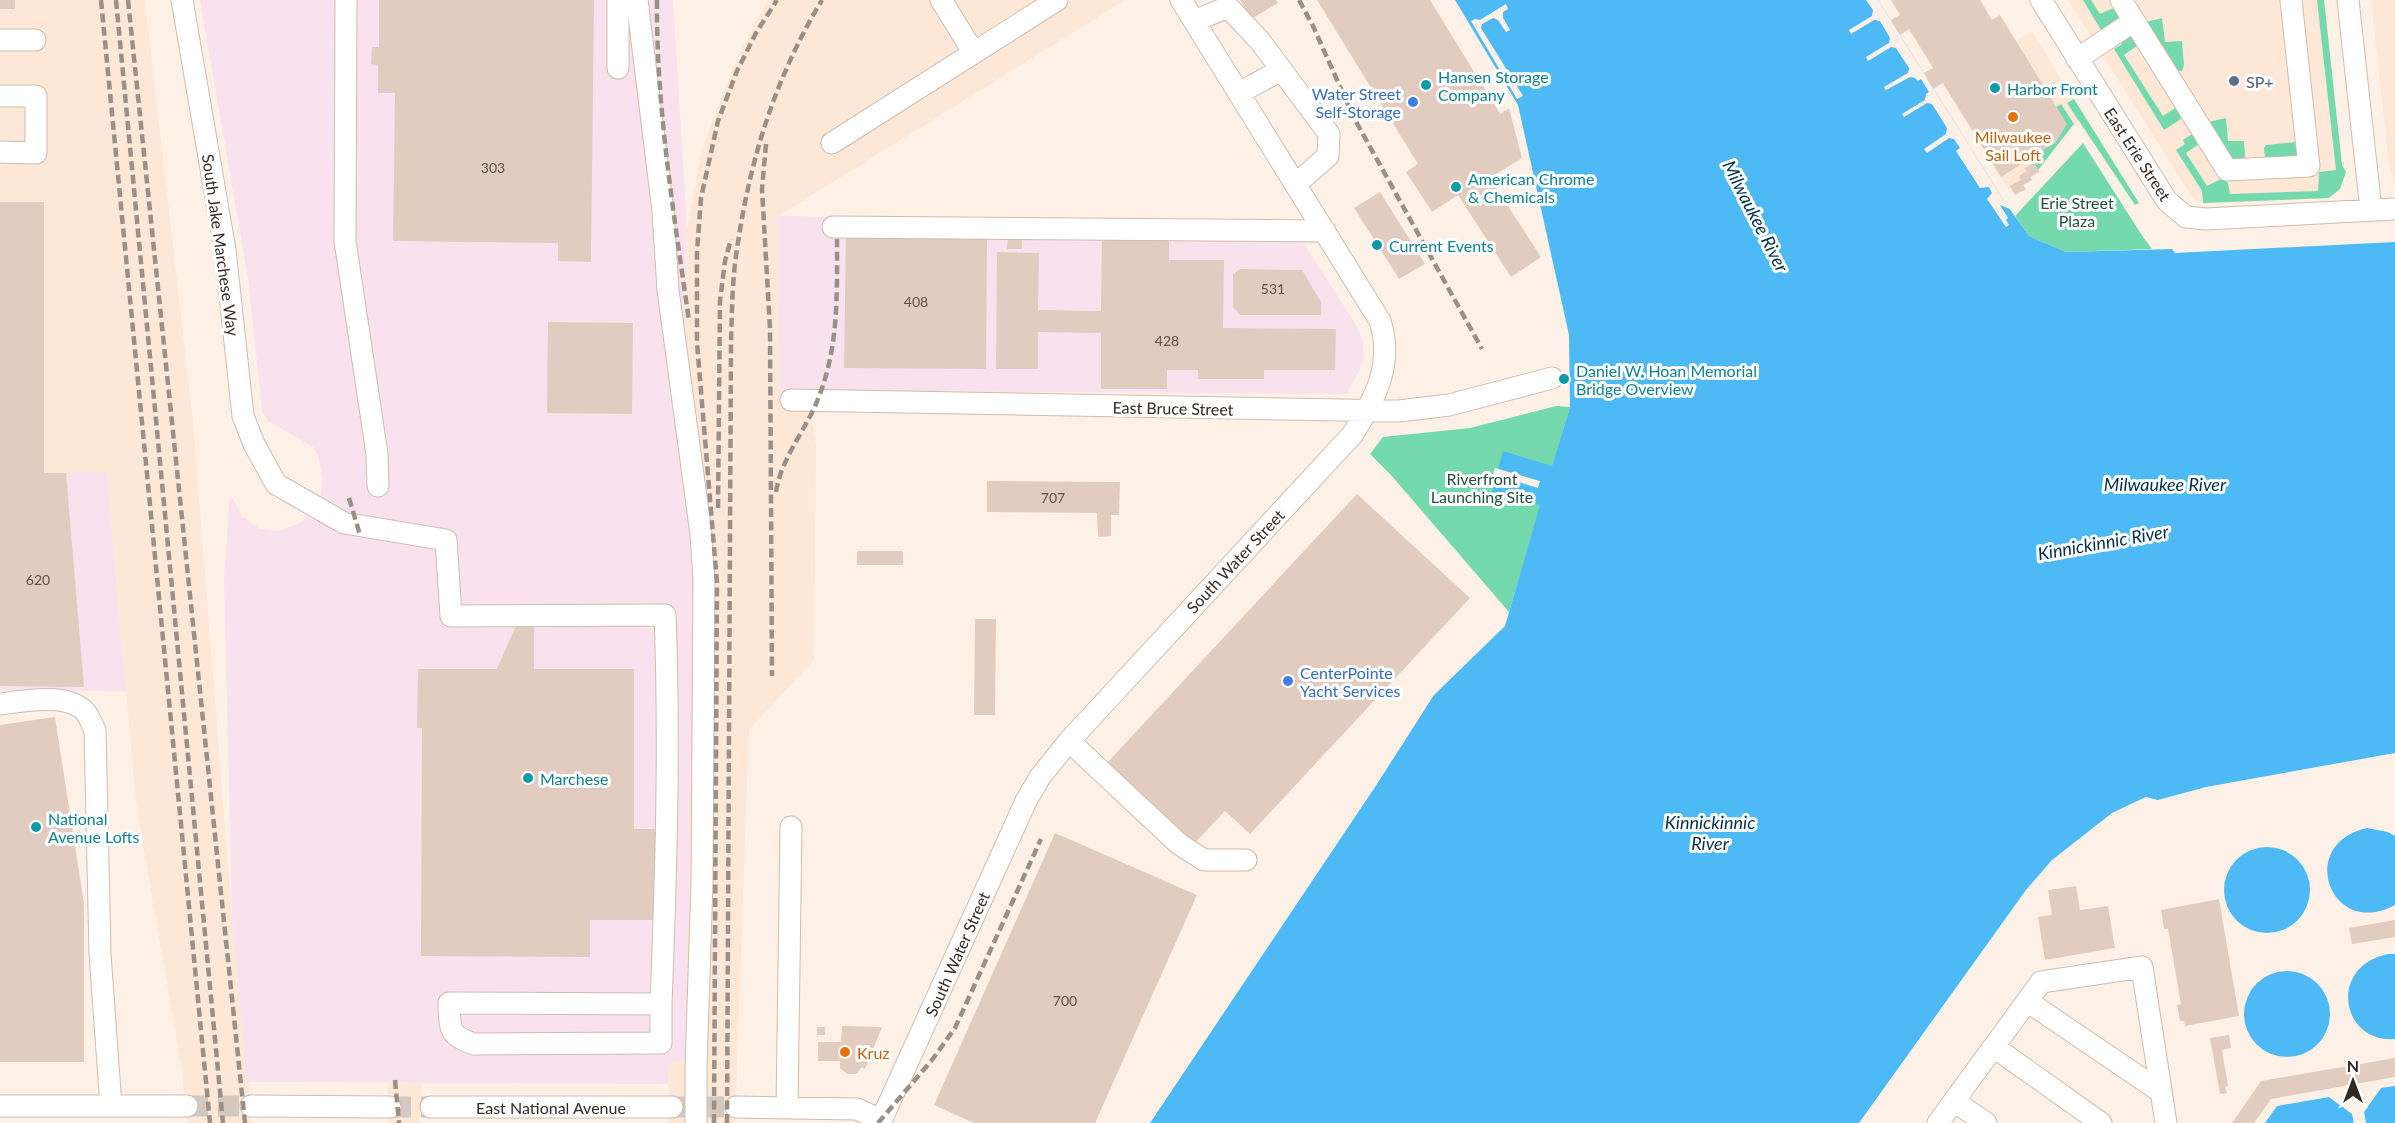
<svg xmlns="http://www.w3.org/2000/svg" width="2395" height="1123" viewBox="0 0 2395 1123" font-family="Lato,sans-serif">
<rect width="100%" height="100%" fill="#fdf1e7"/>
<path fill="#fde7d7" d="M 0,0 L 145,0 L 193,421 L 232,916 L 252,1123 L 187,1123 L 182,1071 L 136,803 L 107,473 L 0,472 Z
M 768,0 L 1125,0 L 780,215 L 816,447 L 814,660 L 749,730 L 735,1123 L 669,1123 L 668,1063 L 685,1062 L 685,359 L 687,229 L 702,149 L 738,56 Z
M 2068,0 L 2324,0 L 2342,165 L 2346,172 L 2340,189 L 2329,198 L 2203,203 L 2194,200 Z
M 2371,0 L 2395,0 L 2395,185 L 2389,165 Z
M 2032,31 L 2084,117 L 2074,124 L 2038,170 L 2039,172 L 2031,177 L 2032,180 L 2023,185 L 2026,189 L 2010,191 L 1944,86 Z
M 387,1083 L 422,1083 L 419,1123 L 390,1123 Z"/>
<path fill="#f9e2ed" d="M 200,0 L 673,0 L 687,229 L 685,359 L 695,564 L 685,1062 L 668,1063 L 668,1084 L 247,1082 L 232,916 L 224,578 L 230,494 L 243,517 L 260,529 L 278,531 L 300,523 L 315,510 L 321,494 L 322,477 L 318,456 L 313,447 L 268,421 L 262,412 L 248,278 Z
M 777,216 L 1292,225 L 1358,328 L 1363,342 L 1364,356 L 1360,369 L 1347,394 L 780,390 Z
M 0,472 L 107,473 L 126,691 L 0,690 Z"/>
<path fill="#75d9ae" d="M 2083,0 L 2091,0 L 2100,14 L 2114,8 L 2119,14 L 2119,18 L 2101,30 Z
M 2317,0 L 2324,0 L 2342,165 L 2346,172 L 2340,189 L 2329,198 L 2203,203 L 2202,191 L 2176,150 L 2185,144 L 2183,140 L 2192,134 L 2199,144 L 2186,153 L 2207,186 L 2223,178 L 2228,183 L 2230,194 L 2318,191 L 2319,172 L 2336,170 Z
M 2162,18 L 2165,42 L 2182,41 L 2184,65 L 2182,71 L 2175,70 L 2146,22 Z
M 2126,35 L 2132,35 L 2137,46 L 2124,55 L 2163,116 L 2175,108 L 2179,109 L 2181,119 L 2164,130 L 2114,49 L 2122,44 L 2119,39 Z
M 2074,99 L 2139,203 L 2135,205 L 2067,103 Z
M 2061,104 L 2074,124 L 2038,170 L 2031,157 L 2056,142 L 2056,107 Z
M 2226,118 L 2228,141 L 2244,141 L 2245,156 L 2244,159 L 2232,160 L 2208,122 Z
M 2296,142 L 2298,156 L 2268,159 L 2265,157 L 2264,148 L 2266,145 Z
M 2083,143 L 2143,237 L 2152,249 L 2066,252 L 2029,236 L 2015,216 Z
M 1556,406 L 1570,407 L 1509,612 L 1390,474 L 1370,454 L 1383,437 L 1470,428 Z"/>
<path fill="#4ebaf5" d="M 1455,0 L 1878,0 L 2004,201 L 2029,236 L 2066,252 L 2172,249 L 2175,253 L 2395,242 L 2395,753 L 2206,787 L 2158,800 L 2146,797 L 2112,813 L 2052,860 L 2026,890 L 1859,1123 L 1150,1123 L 1377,784 L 1434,695 L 1505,626 L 1540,505 L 1492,492 L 1503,451 L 1552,466 L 1570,407 L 1569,335 L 1518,105 Z
M 2367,828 L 2388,832 L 2395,836 L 2395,905 C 2331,940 2295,844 2367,828 Z
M2224 890a43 43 0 1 1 86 0a43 43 0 1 1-86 0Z
M 2388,954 L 2395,954 L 2395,1039 C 2340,1043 2328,966 2388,954 Z
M2244 1014a43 43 0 1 1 86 0a43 43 0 1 1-86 0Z
M 2395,1086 L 2395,1123 L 2366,1123 L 2364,1112 L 2381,1088 Z
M 2329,1097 L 2352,1114 L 2354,1123 L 2265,1123 L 2277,1106 Z"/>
<path fill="#fdf1e7" d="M 1866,0 L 1878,0 L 2004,201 L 2012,207 L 2010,209 L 2000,205 L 2008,218 L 2006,220 L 2009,225 L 2006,227 L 1987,199 L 1992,193 L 1989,187 L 1980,188 L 1956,151 L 1960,148 L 1954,139 L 1949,138 L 1927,153 L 1924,149 L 1946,134 L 1947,128 L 1932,104 L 1927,103 L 1904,117 L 1902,114 L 1925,100 L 1926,94 L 1929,92 L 1921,79 L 1918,81 L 1915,78 L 1910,77 L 1886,90 L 1884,87 L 1908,73 L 1909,68 L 1896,48 L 1891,47 L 1868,61 L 1866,57 L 1889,43 L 1890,38 L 1880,21 L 1874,20 L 1851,34 L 1849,30 L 1872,16 L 1873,10 Z
M 1506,4 L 1508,9 L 1503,12 L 1503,18 L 1510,30 L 1506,32 L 1498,20 L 1493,18 L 1482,24 L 1481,28 L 1523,96 L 1517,99 L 1471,21 L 1475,19 L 1480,20 Z
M 1495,468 L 1540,481 L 1538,488 L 1493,474 Z"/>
<path fill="#e2ccbf" d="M 0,0 L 15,0 L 15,9 L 0,9 Z
M 379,0 L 594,0 L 591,262 L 558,261 L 558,243 L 393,241 L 395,93 L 378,93 L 378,65 L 371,64 L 372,47 L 379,47 Z
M 1240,0 L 1276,0 L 1278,3 L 1251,19 Z
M 1317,0 L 1430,0 L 1500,114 L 1509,108 L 1522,158 L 1490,178 L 1541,257 L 1511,277 L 1458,195 L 1432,212 L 1406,172 L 1418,164 Z
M 1891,0 L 1980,0 L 1992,20 L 2000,15 L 2067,124 L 2056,142 L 2001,177 L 1943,83 L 1933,89 L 1924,73 L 1933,68 L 1909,29 L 1900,35 L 1891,20 L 1900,15 Z
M 2034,163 L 2039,172 L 2030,177 L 2032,180 L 2023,185 L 2026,189 L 2015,195 L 2010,186 L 2021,180 L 2019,176 L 2027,171 L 2024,168 Z
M 1380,192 L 1425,264 L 1399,279 L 1354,208 Z
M 0,202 L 44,202 L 44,473 L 66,473 L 84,687 L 0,686 Z
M 846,233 L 987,235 L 986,369 L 844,368 Z
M 1008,235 L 1022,235 L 1022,249 L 1007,249 Z
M 1102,237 L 1169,237 L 1169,260 L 1224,260 L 1223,328 L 1336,329 L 1335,370 L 1264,370 L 1264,379 L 1198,379 L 1198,370 L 1167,370 L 1167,389 L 1101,389 L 1101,333 L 1038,332 L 1038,369 L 996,369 L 997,252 L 1039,253 L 1038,310 L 1101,311 Z
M 1240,269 L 1302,270 L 1321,302 L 1321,315 L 1240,315 L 1233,307 L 1233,274 Z
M 548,322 L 633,323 L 632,414 L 547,413 Z
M 987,481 L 1120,482 L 1119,515 L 1111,515 L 1111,536 L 1098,537 L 1097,513 L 987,512 Z
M 1357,494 L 1470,598 L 1250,834 L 1225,811 L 1193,845 L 1106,764 Z
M 857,551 L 903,551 L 903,565 L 857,565 Z
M 975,619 L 996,619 L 995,715 L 974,715 Z
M 518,621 L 534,621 L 534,669 L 634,669 L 634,829 L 658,829 L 658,920 L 590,920 L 590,957 L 421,956 L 422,728 L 417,728 L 418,669 L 497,669 Z
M 55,717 L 84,904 L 84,1062 L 0,1062 L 0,725 Z
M 1055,833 L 1197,895 L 1095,1123 L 974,1123 L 934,1105 Z
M 2076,886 L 2080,910 L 2108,906 L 2115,948 L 2045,960 L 2038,917 L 2052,915 L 2048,890 Z
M 2219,899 L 2239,1016 L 2185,1026 L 2184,1021 L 2180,1021 L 2177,1005 L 2181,1004 L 2168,929 L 2164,929 L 2161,910 Z
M 2395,920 L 2395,937 L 2352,944 L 2349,928 Z
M 842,1026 L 882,1027 L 865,1069 L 862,1067 L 856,1074 L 847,1074 L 840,1068 L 840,1061 L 818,1061 L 818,1042 L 841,1042 Z
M 817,1027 L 825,1027 L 825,1035 L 817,1035 Z
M 2229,1035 L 2231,1048 L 2222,1050 L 2228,1086 L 2225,1087 L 2227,1093 L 2220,1094 L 2210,1038 Z
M 2395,1058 L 2395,1077 L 2271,1099 L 2254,1123 L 2232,1123 L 2261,1081 Z"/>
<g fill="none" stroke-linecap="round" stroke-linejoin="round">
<path stroke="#d4c9c0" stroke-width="21" stroke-dasharray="21 10" stroke-linecap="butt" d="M 187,1106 L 251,1106
M 390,1107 L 431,1107
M 672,1107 L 736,1107"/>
<g stroke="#cfbcad" stroke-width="23">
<path id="minor" d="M 182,0 L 225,250 L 243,416 L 254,444 L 276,484 L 344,523 L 446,540 L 451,616 L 665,615 C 670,745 666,874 661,1004 L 449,1003 C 450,1029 448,1035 474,1044 L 661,1043 L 661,1004
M 346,0 L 345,241 L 377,454 L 378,486
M 618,0 L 618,68
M 637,0 L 663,211 L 668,290 L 701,534 L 704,579 L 702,882 L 696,1067 L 696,1123
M 941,0 L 974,53
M 2041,0 L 2167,201 L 2186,217 L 2206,219 L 2395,209
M 2121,0 L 2227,170 L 2309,166 L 2291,0
M 2348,0 L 2371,210
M 1194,21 L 1228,7 L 1260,41 L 1329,134 L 1328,156 L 1296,184
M 0,40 L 35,40
M 2077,59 L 2134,21
M 1239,93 L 1281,70
M 0,96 L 36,96 L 36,153 L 0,152
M 832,143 L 1057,0
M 833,227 L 1325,231
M 791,400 L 1399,411 L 1449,405 L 1552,378
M 0,704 C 23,701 70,692 86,713 C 90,718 92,725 95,730 L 100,954 L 111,1106
M 1069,741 L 1179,844 L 1204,860 L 1246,860
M 2027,1001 L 2161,1092
M 1994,1047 L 2101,1123
M 1954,1101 L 1986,1123
M 0,1106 L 187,1106
M 251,1106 L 390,1107
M 431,1107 L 672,1107
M 736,1107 L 857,1109 L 881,1120
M 787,1107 L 791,827
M 880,1123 L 1026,801 L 1040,777 L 1069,741 L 1352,435 C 1375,399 1394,364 1380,321 L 1181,0
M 1938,1123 L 2041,982 L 2142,967 L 2166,1123"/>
</g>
<use href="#minor" stroke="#fff" stroke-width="21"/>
<path stroke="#9a9088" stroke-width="4.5" stroke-dasharray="9 4.5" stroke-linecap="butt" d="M 101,0 L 210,1123
M 116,0 L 223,1123
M 128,0 L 245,1123
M 657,0 C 656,108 674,214 689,321
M 1299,0 L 1313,26 L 1354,118 L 1482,349
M 766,144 L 762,189 L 770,329 L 772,676
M 776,492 C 781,458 806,430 818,399 C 839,347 837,294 837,239
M 349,498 L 360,535
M 718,508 L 720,301 L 725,261 L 731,239
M 395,1080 L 399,1123
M 714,1123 L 717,583 L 697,343 L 697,252 L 701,198 L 718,121 L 737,71 L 756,33 L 777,0
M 727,1123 L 731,344 C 732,313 732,280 737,249 C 750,159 775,78 822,0
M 878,1123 L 932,1060 L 955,1028 L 1041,839"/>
</g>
<circle fill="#5c6f8a" stroke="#fff" stroke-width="2" cx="2234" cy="81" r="6"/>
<g fill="#0f9aa8" stroke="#fff" stroke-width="2">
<circle cx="1426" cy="85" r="6"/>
<circle cx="1995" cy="88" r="6"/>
<circle cx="1456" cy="187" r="6"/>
<circle cx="1377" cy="245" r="6"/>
<circle cx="1564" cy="379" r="6"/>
<circle cx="528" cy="778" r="6"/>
<circle cx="36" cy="827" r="6"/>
</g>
<g fill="#3f7fe0" stroke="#fff" stroke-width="2">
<circle cx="1413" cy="102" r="6"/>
<circle cx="1288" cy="681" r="6"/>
</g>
<g fill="#e8710a" stroke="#fff" stroke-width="2">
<circle cx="2013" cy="117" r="6"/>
<circle cx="845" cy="1052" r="6"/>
</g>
<g text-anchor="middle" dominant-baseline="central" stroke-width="6" stroke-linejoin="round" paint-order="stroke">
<g font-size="14" fill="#5d524a">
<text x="493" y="167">303</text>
<text x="1273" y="288">531</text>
<text x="916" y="301">408</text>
<text x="1167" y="340">428</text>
<text x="1053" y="497">707</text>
<text x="38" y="579">620</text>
<text x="1065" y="1000">700</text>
</g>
<g font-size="16" fill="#0d838f" stroke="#fff" text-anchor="start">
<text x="1438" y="76">Hansen Storage<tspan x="1438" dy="18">Company</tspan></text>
<text x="2007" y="88">Harbor Front</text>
<text x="1468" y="178">American Chrome<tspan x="1468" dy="18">&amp; Chemicals</tspan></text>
<text x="1389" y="245">Current Events</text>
<text x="1576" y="370">Daniel W. Hoan Memorial<tspan x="1576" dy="18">Bridge Overview</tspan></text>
<text x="540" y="778">Marchese</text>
<text x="48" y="818">National<tspan x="48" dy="18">Avenue Lofts</tspan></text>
</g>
<g font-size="16" fill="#4e5e75" stroke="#fff" text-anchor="start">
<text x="2246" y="81">SP+</text>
</g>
<g font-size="16" fill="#366cbe" stroke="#fff" text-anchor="end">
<text x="1401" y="93">Water Street<tspan x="1401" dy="18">Self-Storage</tspan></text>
<text x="1300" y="672" text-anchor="start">CenterPointe<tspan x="1300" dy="18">Yacht Services</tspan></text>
</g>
<g font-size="16" fill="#c56008" stroke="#fff">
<text x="2013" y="136">Milwaukee<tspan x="2013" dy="18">Sail Loft</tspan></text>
<text x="857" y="1052" text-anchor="start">Kruz</text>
</g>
<g font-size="16" fill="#312923" stroke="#fff">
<text transform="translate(2138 154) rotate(57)">East Erie Street</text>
<text transform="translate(221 245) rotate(82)">South Jake Marchese Way</text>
<text transform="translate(1173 408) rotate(1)">East Bruce Street</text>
<text transform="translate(1235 561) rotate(-47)">South Water Street</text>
<text transform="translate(957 954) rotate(-66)">South Water Street</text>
<text x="551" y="1107">East National Avenue</text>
</g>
<g font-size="16" fill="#1f503c" stroke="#fff">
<text x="2077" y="202">Erie Street<tspan x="2077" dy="18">Plaza</tspan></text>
<text x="1482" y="478">Riverfront<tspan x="1482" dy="18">Launching Site</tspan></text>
</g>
<g font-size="18" font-style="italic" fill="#003047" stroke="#fff">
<text transform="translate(1756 216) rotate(63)">Milwaukee River</text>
<text x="2165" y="484">Milwaukee River</text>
<text transform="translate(2103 542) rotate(-10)">Kinnickinnic River</text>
<text x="1710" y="822">Kinnickinnic<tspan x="1710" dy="21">River</tspan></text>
</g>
</g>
<g transform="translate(2353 1081)" stroke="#ffffff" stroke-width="4.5" paint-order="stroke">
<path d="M0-4.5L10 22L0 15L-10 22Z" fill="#312923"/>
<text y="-9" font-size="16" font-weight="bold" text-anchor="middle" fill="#312923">N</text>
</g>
</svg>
